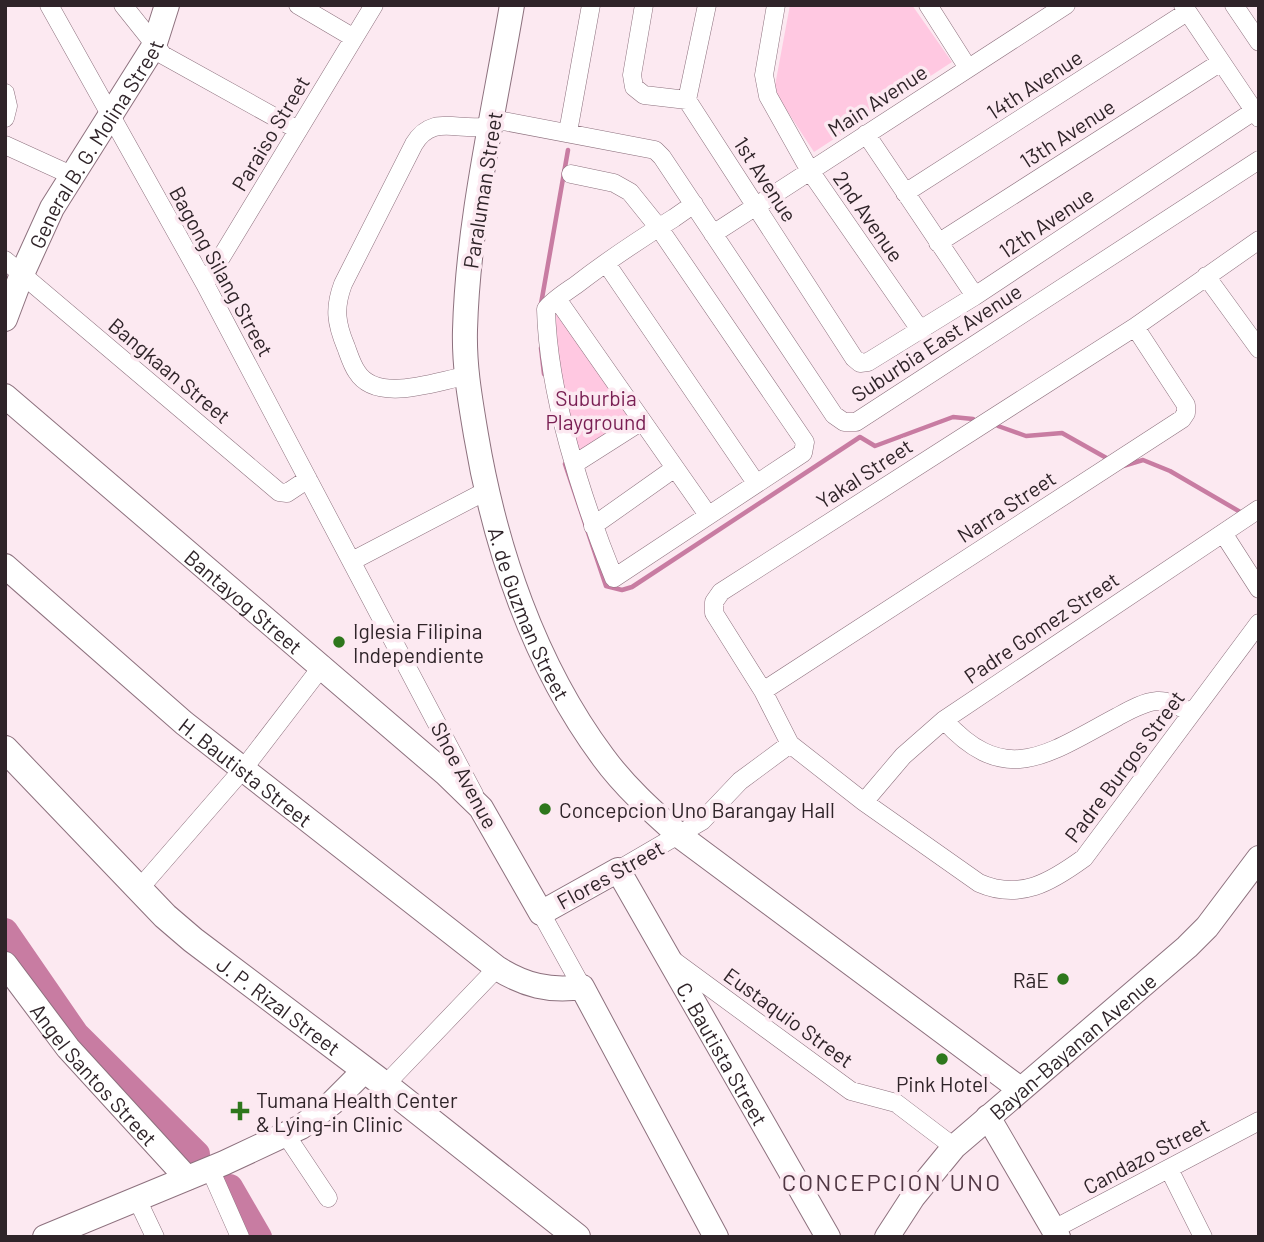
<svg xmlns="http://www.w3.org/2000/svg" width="1264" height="1242" viewBox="0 0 1264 1242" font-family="Barlow,sans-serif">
<rect width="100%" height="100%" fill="#fce9f1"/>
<path fill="#ffc8e1" d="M 790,5 L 912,5 L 952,62 L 814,152 L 774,91 Z
M 554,306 L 637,420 L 579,455 L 553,347 Z"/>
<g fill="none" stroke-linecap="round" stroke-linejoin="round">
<path stroke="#c87ca2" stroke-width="4.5" d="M 541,304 L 568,150
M 541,348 L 544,374
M 998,426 L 1026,436 L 1062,433 L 1110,460
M 565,464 L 606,586 L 622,590 L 632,587 L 860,437 L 875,446 L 953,417 L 973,419
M 1123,466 L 1143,460 L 1170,471 L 1242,513"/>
<path stroke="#c87ca2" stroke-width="26" d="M 5,931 L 76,1034 L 197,1154
M 230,1187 L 259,1237"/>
<g stroke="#8d717e" stroke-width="19">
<path id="street" d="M 49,5 L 205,284 L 474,794
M 123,5 L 163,55 L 298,130
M 298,5 L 354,38
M 644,5 L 632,75 L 634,87 L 644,95 L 687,100
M 707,5 L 687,100 L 854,358 L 860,363 L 868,362 L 975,296 L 1254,111
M 776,5 L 764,75 L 768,96 L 810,171 L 921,331
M 928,5 L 968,68
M 1183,5 L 1259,118
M 1234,5 L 1259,42
M 5,93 L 8,106 L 5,118
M 568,132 L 591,5
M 866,134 L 975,296
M 5,145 L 71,175
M 571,174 L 614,183 L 630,192 L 659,228 L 805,442 L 803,453 L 614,578 C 582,499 548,394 546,309 C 553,300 566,292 576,285 C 607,261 640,239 674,218 L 694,204
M 905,193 L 1187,12
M 713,234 L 1066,5
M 1259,240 L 1135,327 L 721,592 L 714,602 L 714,613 L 763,691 L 790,744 L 864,802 L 979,883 C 1020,901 1051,882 1084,858 L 1259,623
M 938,243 L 1221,62
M 5,260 L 279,492 L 287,493 L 308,479
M 606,263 L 756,483
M 1206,276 L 1259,349
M 205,284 L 374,5
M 557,299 L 708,515
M 466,376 C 436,381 377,404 357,372 C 352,365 349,355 346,347 C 336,323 334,308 343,284 L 414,144 C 431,116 453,129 480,127 C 488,126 496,123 503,121 L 655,150 L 662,157 L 834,415 L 844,422 L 856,422 L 1259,160
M 576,463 L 642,421
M 593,526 L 675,468
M 1223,533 L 1259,589
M 352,561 L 486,491
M 763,691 L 1182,419 L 1186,413 L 1186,405 L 1135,327
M 944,720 C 1006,789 1049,753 1117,717 C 1128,711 1143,702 1157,701 C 1169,700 1182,708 1192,713
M 864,802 L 903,756 L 944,720 L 1259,509
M 618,870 L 702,821 L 740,781 L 790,744
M 139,889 L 244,768 L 323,665
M 541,913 L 582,987
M 674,961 L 851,1091 L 896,1103 L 954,1147
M 385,1085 L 497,968
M 286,1135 L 328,1198
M 210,1169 L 240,1237
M 1169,1169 L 1203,1237
M 137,1199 L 155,1237
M 1054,1229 L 1259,1121"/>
</g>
<g stroke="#8d717e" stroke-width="26">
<g id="secondary">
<path id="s1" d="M 512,5 C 494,112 468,221 465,330 C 464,366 470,399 476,435 C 495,548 534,664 603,757 C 625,787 652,811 680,836 L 1020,1089"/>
<path id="s2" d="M 5,319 L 22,274 L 52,208 L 154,46 L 167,5"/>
<path id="s3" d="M 5,396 L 446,774 L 481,808 L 541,913 L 618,870 L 828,1237"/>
<path id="s4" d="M 5,566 L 184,723 L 497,968 C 524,985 550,992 582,987 L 716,1237"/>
<path id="s5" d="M 5,964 L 68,1048 L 187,1178"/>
<path d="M 988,1117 L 1058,1237"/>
<path d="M 45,1237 L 224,1163 L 301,1127 L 332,1103 L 365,1070"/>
<path id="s6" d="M 887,1237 L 913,1197 L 954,1147 L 1187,947 L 1207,927 L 1259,858"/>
</g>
</g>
<g stroke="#8d717e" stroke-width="28">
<g id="primary">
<path id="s7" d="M 5,749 L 165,916 L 193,940 L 385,1085 L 577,1237"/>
</g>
</g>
<use href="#street" stroke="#fff" stroke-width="18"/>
<use href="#secondary" stroke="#fff" stroke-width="24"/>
<use href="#primary" stroke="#fff" stroke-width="26"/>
</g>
<g fill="#2e771c" stroke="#fce9f1" stroke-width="2.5">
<circle cx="339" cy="642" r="7"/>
<circle cx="545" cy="809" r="7"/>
<circle cx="1063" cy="979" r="7"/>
<circle cx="942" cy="1059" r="7"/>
<path d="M236.5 1100.5h7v7h7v7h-7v7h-7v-7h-7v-7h7z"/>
</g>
<g text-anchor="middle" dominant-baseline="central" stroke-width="7" stroke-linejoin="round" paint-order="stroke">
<g font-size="21" fill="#2f2429" stroke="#fce9f1">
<text transform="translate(1034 84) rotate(-33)">14th Avenue</text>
<text transform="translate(877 100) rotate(-33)">Main Avenue</text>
<text transform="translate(270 133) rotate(-59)">Paraiso Street</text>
<text transform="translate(1067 133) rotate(-33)">13th Avenue</text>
<text stroke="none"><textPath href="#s2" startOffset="198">General B. G. Molina Street</textPath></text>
<text transform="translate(766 179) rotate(57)">1st Avenue</text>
<text transform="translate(482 190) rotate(-81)">Paraluman Street</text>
<text transform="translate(869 216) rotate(55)">2nd Avenue</text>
<text transform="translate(1046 222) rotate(-34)">12th Avenue</text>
<text transform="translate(222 271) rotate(61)">Bagong Silang Street</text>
<text transform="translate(936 342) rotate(-33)">Suburbia East Avenue</text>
<text transform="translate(170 370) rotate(40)">Bangkaan Street</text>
<text transform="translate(864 473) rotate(-33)">Yakal Street</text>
<text transform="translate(1006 506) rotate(-33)">Narra Street</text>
<text stroke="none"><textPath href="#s3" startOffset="315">Bantayog Street</textPath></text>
<text stroke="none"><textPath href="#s1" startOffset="621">A. de Guzman Street</textPath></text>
<text transform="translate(1041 627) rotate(-34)">Padre Gomez Street</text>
<text transform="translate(1124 766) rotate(-53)">Padre Burgos Street</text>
<text stroke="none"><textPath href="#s4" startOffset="317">H. Bautista Street</textPath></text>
<text transform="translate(465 775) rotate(62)">Shoe Avenue</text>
<text transform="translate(610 874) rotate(-29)">Flores Street</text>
<text stroke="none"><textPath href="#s7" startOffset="376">J. P. Rizal Street</textPath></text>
<text transform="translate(789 1017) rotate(36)">Eustaquio Street</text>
<text stroke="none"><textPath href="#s6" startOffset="268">Bayan-Bayanan Avenue</textPath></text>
<text stroke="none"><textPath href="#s3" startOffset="1050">C. Bautista Street</textPath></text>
<text stroke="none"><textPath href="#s5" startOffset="142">Angel Santos Street</textPath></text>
<text transform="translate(1146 1155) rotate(-28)">Candazo Street</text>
</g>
<g font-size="21" fill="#791f53" stroke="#fce9f1">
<text x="596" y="397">Suburbia<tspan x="596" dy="24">Playground</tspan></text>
</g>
<g font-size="21" fill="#2f2429" stroke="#fce9f1" text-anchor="start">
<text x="353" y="630">Iglesia Filipina<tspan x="353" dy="24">Independiente</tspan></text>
<text x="559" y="809">Concepcion Uno Barangay Hall</text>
<text x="1049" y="979" text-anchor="end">RāE</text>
<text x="942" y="1083" text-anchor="middle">Pink Hotel</text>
<text x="256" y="1099">Tumana Health Center<tspan x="256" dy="24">&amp; Lying-in Clinic</tspan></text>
</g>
<g font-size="24" letter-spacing="2" fill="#513844" stroke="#fce9f1">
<text x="892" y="1181">CONCEPCION UNO</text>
</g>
</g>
<rect width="1264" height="1242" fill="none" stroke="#2f2429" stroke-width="14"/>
</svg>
